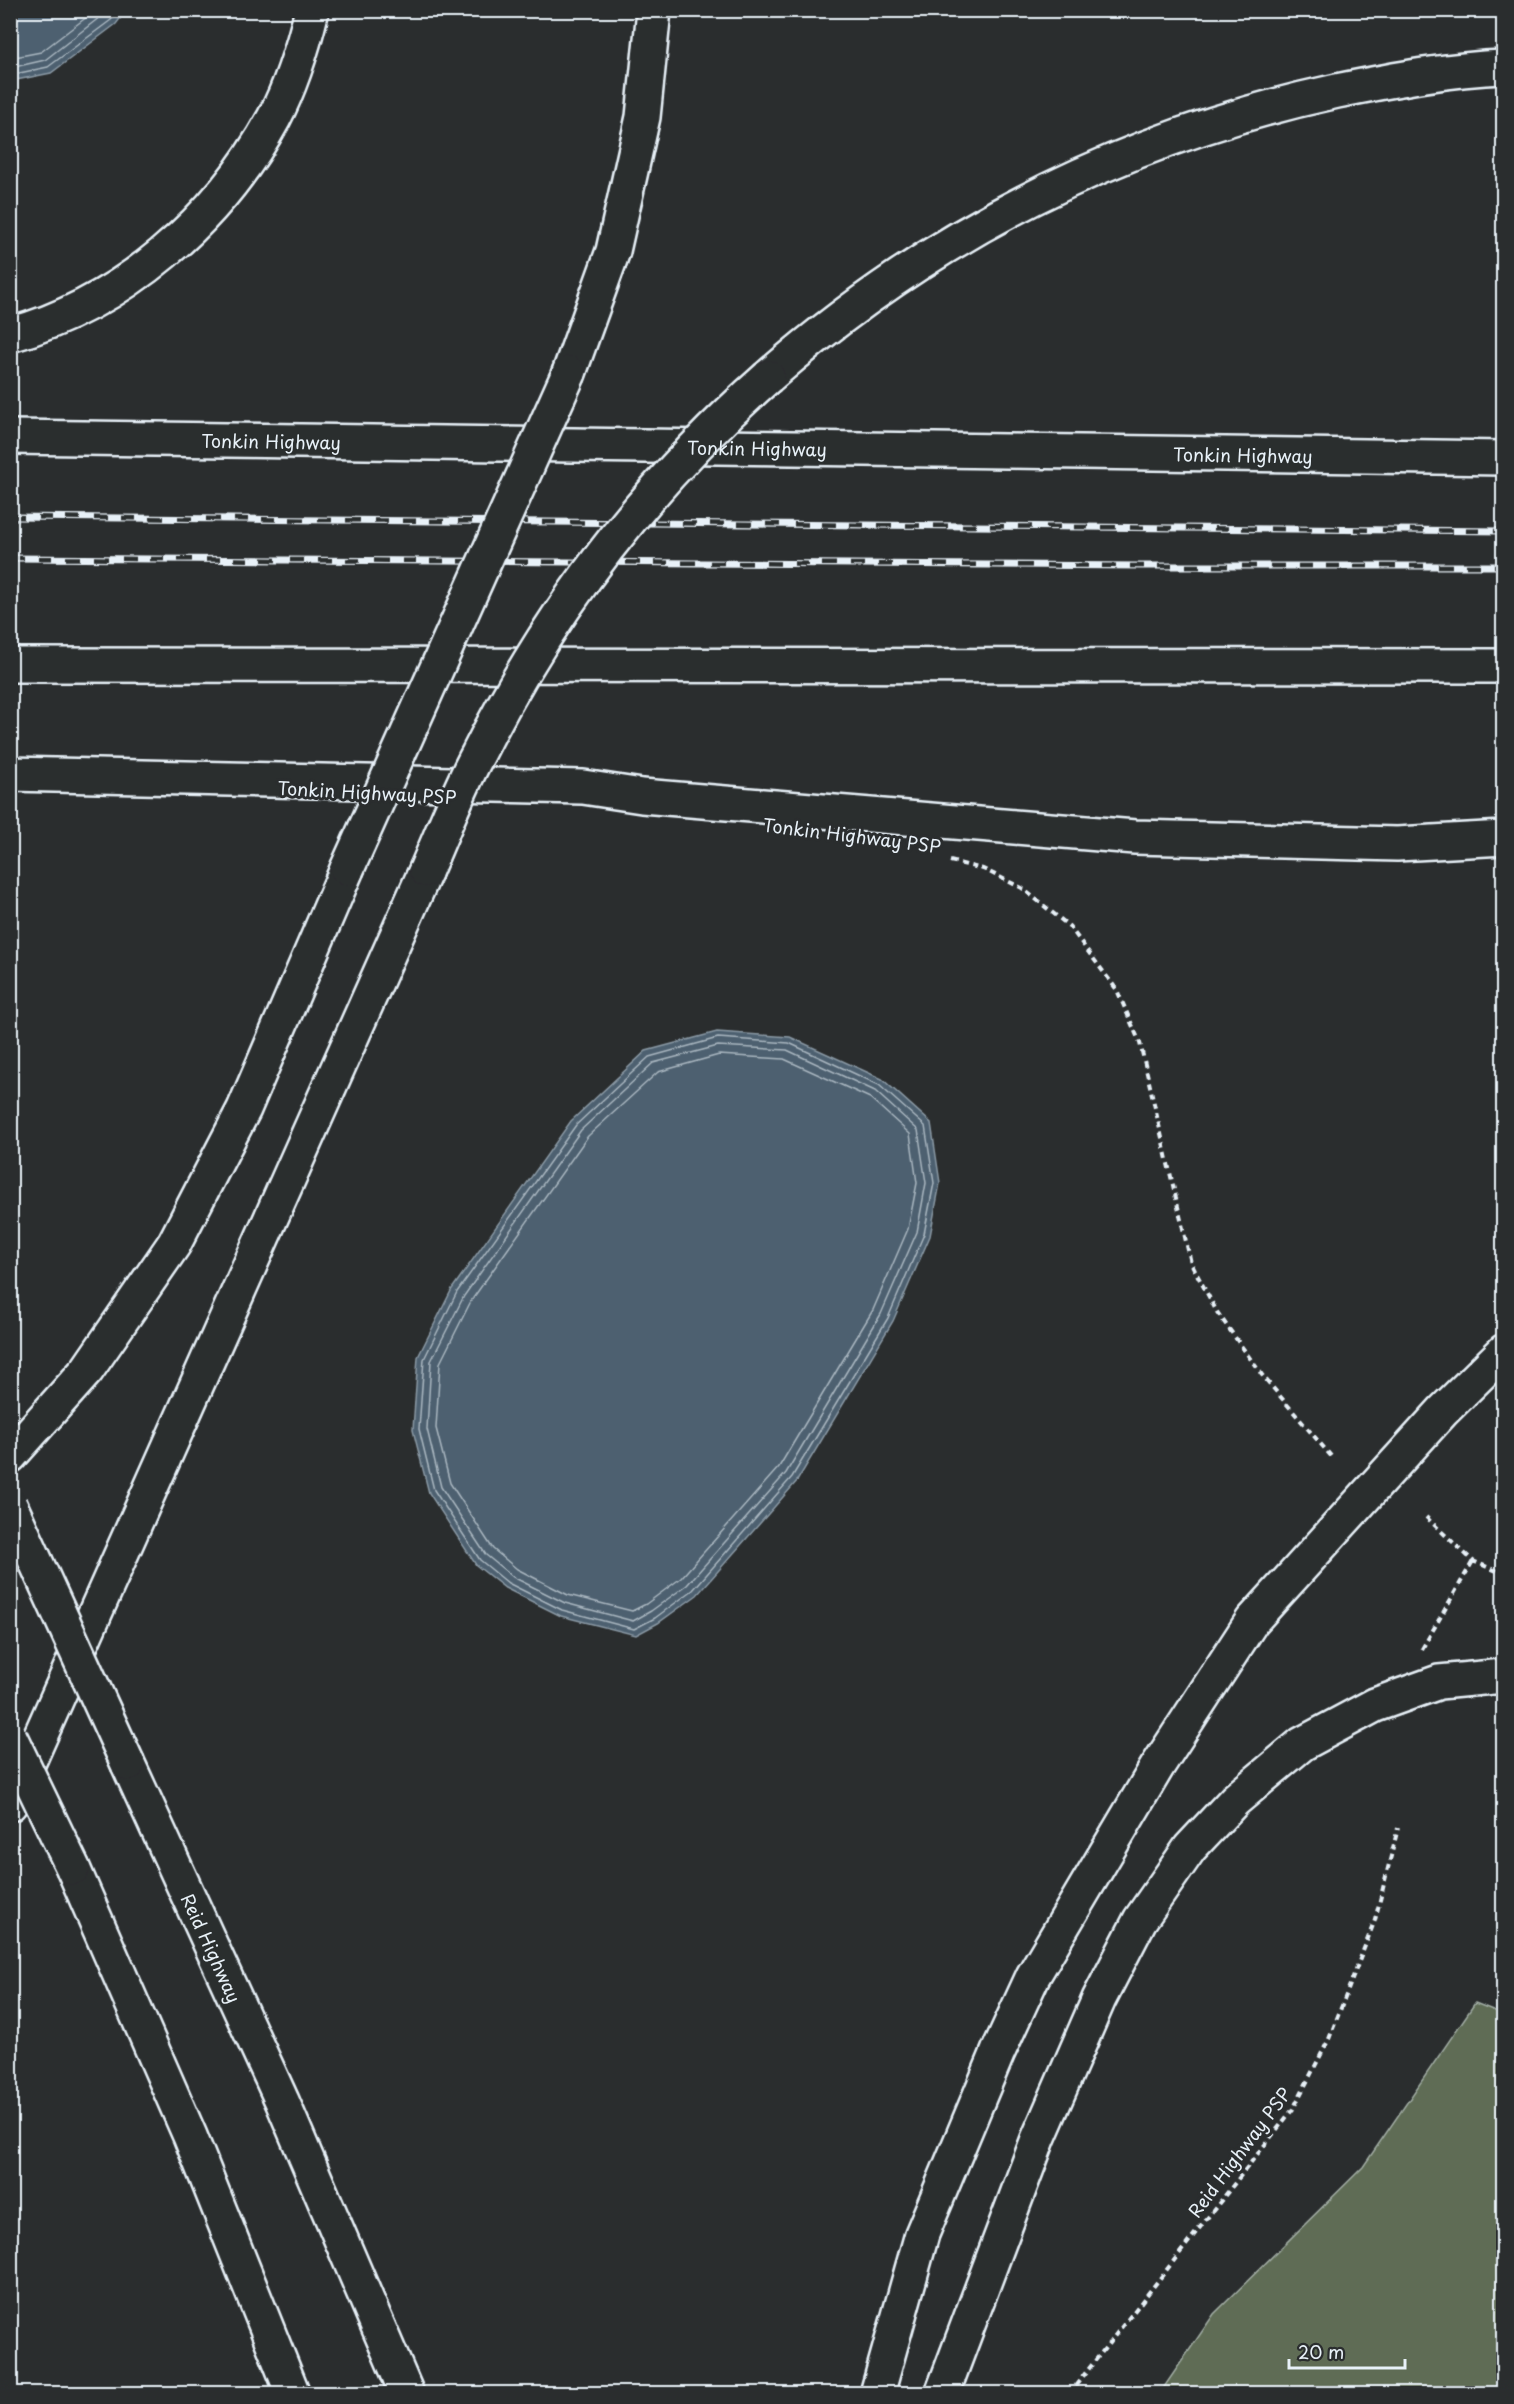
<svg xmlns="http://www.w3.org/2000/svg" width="1514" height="2404" viewBox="0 0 1514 2404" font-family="'Playpen Sans',sans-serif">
<rect width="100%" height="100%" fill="#2a2d2e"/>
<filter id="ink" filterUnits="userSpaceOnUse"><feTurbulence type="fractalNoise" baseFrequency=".0167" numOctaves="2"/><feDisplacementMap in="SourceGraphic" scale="12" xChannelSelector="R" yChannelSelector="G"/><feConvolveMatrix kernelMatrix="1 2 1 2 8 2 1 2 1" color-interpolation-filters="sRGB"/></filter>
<g filter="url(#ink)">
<path fill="#5e6c54" stroke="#a3aea6" stroke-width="1.5" d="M 1475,2003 L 1503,2014 L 1503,2393 L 1160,2393 L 1214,2314 L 1363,2167 Z"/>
<path fill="#4d606f" stroke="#8b9aa6" stroke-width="1.5" d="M 10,11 L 11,10 L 126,11 L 116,24 L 51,73 L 11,81 Z
M 717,1032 L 790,1037 L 882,1079 L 931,1123 L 940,1183 L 930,1236 L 893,1321 L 797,1481 L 697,1595 L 658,1623 L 636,1635 L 561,1616 L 505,1588 L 476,1565 L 429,1493 L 413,1430 L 418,1357 L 452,1289 L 571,1121 L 646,1051 Z"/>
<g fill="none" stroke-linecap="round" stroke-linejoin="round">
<path stroke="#aab7c1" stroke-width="1.5" d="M 10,58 L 41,52 L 96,10
M 10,68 L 45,60 L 109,10
M 10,75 L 48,67 L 111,20 L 118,10
M 718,1038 L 789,1043 L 879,1085 L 925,1126 L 934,1183 L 924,1234 L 888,1318 L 792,1477 L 693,1590 L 655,1618 L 634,1629 L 562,1610 L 508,1583 L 480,1560 L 434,1490 L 419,1429 L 424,1359 L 457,1292 L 576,1125 L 649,1057 Z
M 718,1046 L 787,1050 L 875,1091 L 918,1130 L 926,1183 L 917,1232 L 881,1314 L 786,1473 L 687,1585 L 651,1611 L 633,1621 L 565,1603 L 513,1577 L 486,1555 L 441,1487 L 427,1429 L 431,1361 L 464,1296 L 581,1130 L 653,1063 Z
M 719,1055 L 784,1059 L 870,1098 L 910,1134 L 917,1183 L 908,1229 L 873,1310 L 779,1467 L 681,1578 L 646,1604 L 632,1611 L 568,1595 L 517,1569 L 493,1549 L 450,1483 L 436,1428 L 440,1363 L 471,1301 L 588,1136 L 658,1072 Z"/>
<g stroke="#e8f1f8" stroke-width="38">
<g id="highway">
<path d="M 10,335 C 124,303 218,220 274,118 C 292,84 303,47 312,10"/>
<path d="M 569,373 L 613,251 L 643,117 L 654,10"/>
<path d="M 768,377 C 933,233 1124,137 1337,91 C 1392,80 1448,69 1504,67"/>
<path id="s1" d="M 10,437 L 1504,458"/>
<path d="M 10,665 L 1504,666"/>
<path d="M 10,774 L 583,787 L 642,796 L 1135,837 L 1397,844 L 1504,838"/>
<path d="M 10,1456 L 87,1370 L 174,1244 L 244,1109 L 347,869"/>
<path id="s2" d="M 128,1764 L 282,2101 L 407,2394"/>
<path d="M 10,1804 L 426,870"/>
<path d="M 73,1868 L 190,2136 L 293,2394"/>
<path d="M 877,2394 L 922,2234 L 998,2052 L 1033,1976 L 1157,1767 L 1252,1621 L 1443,1411 L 1504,1351"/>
<path d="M 942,2394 L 1038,2139 L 1099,1999 L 1140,1920 L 1190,1848 L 1235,1800 L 1302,1744 L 1375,1705 L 1439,1682 L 1504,1676"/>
</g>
</g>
<path stroke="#e8f1f8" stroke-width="4" stroke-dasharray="6 4.5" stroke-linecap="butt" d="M 950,861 L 983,869 L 1022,888 L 1069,926 L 1117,990 L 1140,1043 L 1191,1263 L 1217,1312 L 1262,1375 L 1331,1456
M 1426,1517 L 1473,1561 L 1504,1574
M 1422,1649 L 1473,1561
M 1069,2394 L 1293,2109 L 1329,2039 L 1375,1920 L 1398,1828"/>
<use href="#highway" stroke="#2a2d2e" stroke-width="33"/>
<g stroke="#e8f1f8" stroke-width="7">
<path id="rail" d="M 10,517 L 1504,531
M 10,558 L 1141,566 L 1504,566"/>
</g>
<use href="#rail" stroke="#2a2d2e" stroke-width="4.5" stroke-dasharray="14" stroke-linecap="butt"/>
<g stroke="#e8f1f8" stroke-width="38" stroke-linecap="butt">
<path id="highway-bridge" d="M 347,869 L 569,373
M 426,870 C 443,831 458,791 478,754 C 550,611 648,483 768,377
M 10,1505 L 128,1764
M 10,1737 L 73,1868"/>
</g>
<use href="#highway-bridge" stroke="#2a2d2e" stroke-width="33"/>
</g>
</g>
<g text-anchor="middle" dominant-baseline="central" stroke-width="6" stroke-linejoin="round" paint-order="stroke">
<g font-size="18" fill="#e8f1f8" stroke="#2a2d2e">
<text stroke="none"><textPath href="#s1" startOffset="261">Tonkin Highway</textPath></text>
<text stroke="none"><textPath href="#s1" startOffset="747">Tonkin Highway</textPath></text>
<text stroke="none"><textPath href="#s1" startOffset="1233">Tonkin Highway</textPath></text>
<text transform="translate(367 792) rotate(3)">Tonkin Highway PSP</text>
<text transform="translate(852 835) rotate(7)">Tonkin Highway PSP</text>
<text stroke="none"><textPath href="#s2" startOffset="202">Reid Highway</textPath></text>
<text transform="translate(1239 2152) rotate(-53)">Reid Highway PSP</text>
</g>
</g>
<rect width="1514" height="2404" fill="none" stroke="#2a2d2e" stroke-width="36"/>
<rect x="18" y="18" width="1478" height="2368" fill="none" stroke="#e8f1f8" stroke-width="2" filter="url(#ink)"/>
<path d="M1289 2359v9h116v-9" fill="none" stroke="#e8f1f8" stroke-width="3"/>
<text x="1298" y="2359" font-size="18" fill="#e8f1f8" stroke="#2a2d2e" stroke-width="4.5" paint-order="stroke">20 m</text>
</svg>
